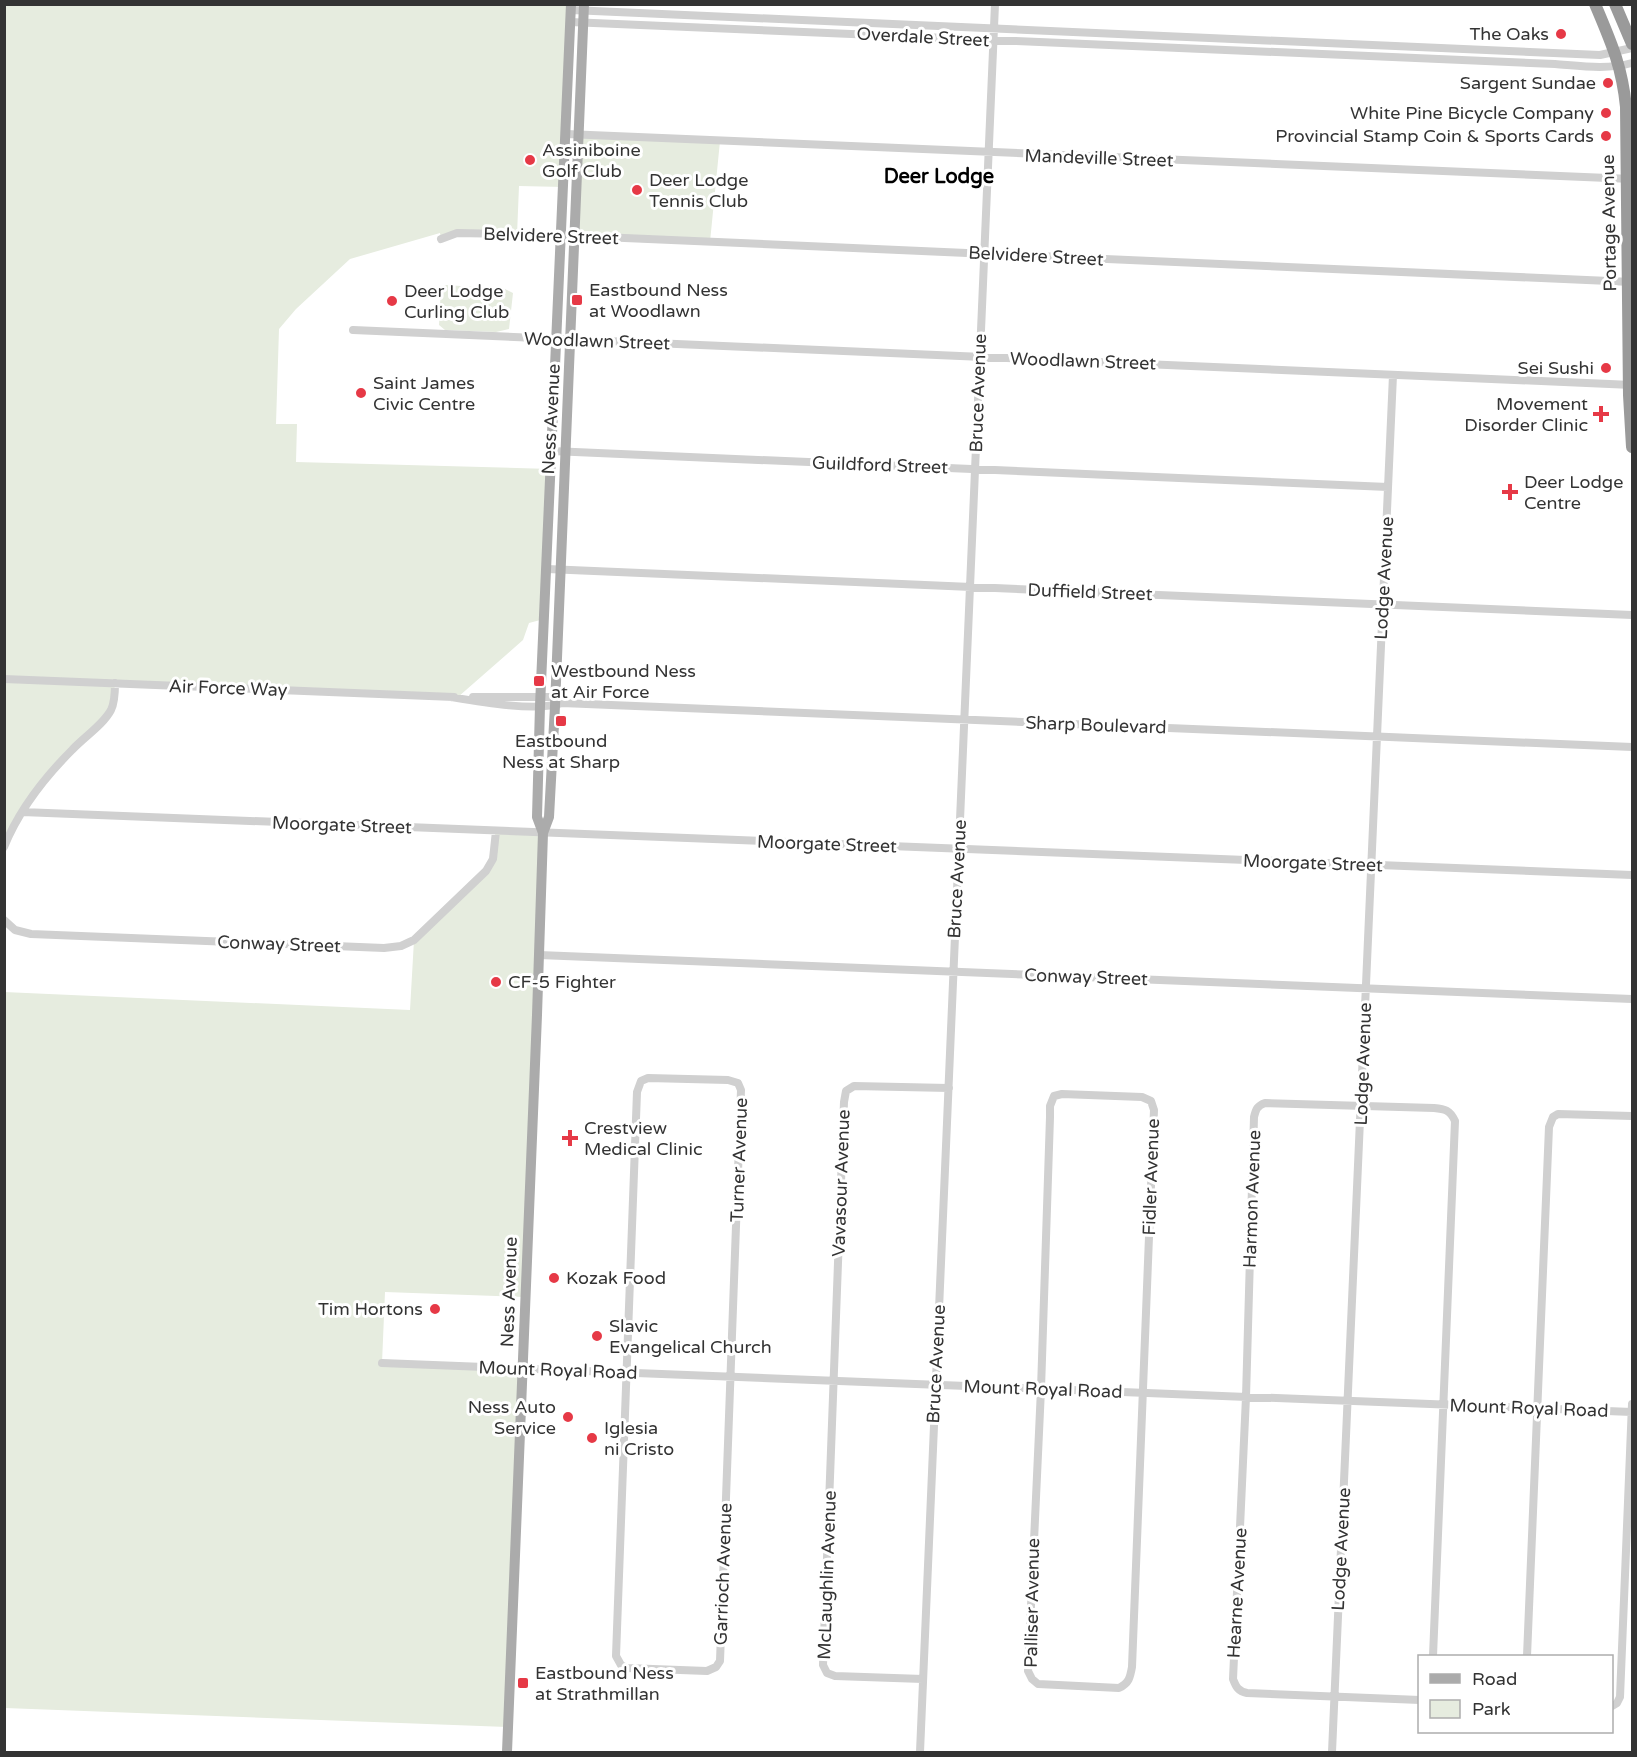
<svg xmlns="http://www.w3.org/2000/svg" width="1637" height="1757" viewBox="0 0 1637 1757" font-family="'Varela Round',sans-serif">
<rect width="100%" height="100%" fill="#fff"/>
<path fill="#e6ecdf" d="M 5,5 L 571,5 L 564,187 L 519,186 L 517,235 L 457,233 L 441,239 L 440,233 L 350,259 L 296,309 L 279,329 L 276,424 L 297,424 L 296,462 L 551,469 L 544,619 L 529,623 L 523,640 L 458,697 L 115,683 L 113,706 L 39,786 L 5,847 Z
M 579,134 L 720,141 L 710,242 L 575,236 Z
M 446,285 L 505,289 L 513,293 L 509,329 L 496,332 L 445,330 L 439,325 L 441,287 Z
M 496,831 L 543,833 L 525,1297 L 385,1292 L 382,1363 L 522,1368 L 507,1727 L 5,1708 L 4,992 L 410,1010 L 414,940 L 486,871 Z"/>
<g fill="none" stroke-linecap="round" stroke-linejoin="round">
<path stroke="#d0d0d0" stroke-width="8" d="M 571,10 L 1600,55 L 1632,48
M 570,22 L 1555,64 C 1581,66 1607,70 1632,63
M 566,134 L 1632,179
M 441,239 L 457,233 L 555,235 L 1632,282
M 353,330 L 1632,385
M 552,451 L 1388,487
M 547,569 L 1632,615
M 4,679 L 454,697
M 451,697 C 480,702 536,712 562,703 L 1632,747
M 473,697 L 555,697 L 558,700
M 22,812 L 1632,875
M 4,847 C 19,810 44,778 72,750 C 84,737 103,725 111,710 C 115,702 115,692 115,683
M 4,920 L 15,930 L 31,934 L 384,948 L 401,946 L 414,940 L 486,871 L 493,859 L 496,831
M 539,955 L 1632,999
M 648,1078 L 728,1080 L 738,1083 L 741,1090 L 720,1661 L 716,1667 L 707,1671 L 626,1668 L 621,1665 L 616,1656 L 637,1092 L 641,1081 Z
M 1062,1094 L 1142,1097 L 1151,1101 L 1154,1110 L 1132,1667 C 1130,1678 1129,1683 1119,1688 L 1038,1684 L 1032,1679 L 1028,1671 L 1041,1389 L 1050,1117 L 1050,1106 L 1054,1096 Z
M 382,1363 L 1632,1412
M 1527,1656 L 1549,1127 L 1553,1117 L 1558,1114 L 1632,1116
M 923,1679 L 835,1676 L 827,1673 L 823,1665 L 844,1102 L 846,1091 L 854,1086 L 949,1088
M 1420,1700 L 1247,1693 C 1238,1691 1236,1687 1233,1679 L 1246,1397 L 1254,1117 C 1256,1109 1257,1106 1265,1103 L 1434,1108 C 1445,1109 1450,1110 1455,1121 L 1433,1656
M 1612,1706 L 1617,1703 L 1620,1697 L 1632,1404
M 920,1752 L 995,4
M 1332,1752 L 1393,375"/>
<path stroke="#ababab" stroke-width="10" d="M 543,833 L 537,817 L 540,706 L 571,4
M 507,1752 L 537,1015 L 543,833 L 549,817 L 555,706 L 584,4"/>
<path stroke="#9a9a9a" stroke-width="12" d="M 1595,4 C 1611,42 1622,66 1626,107 L 1629,395 L 1632,447
M 1615,4 L 1632,44"/>
</g>
<g fill="#e63946" stroke="#fff" stroke-width="2">
<circle cx="1561" cy="34" r="6"/>
<circle cx="1608" cy="83" r="6"/>
<circle cx="1606" cy="113" r="6"/>
<circle cx="1606" cy="136" r="6"/>
<circle cx="530" cy="160" r="6"/>
<circle cx="637" cy="190" r="6"/>
<rect x="571" y="294" width="12" height="12" rx="3"/>
<circle cx="392" cy="301" r="6"/>
<circle cx="1606" cy="368" r="6"/>
<circle cx="361" cy="393" r="6"/>
<path d="M1598 405h6v6h6v6h-6v6h-6v-6h-6v-6h6z"/>
<path d="M1507 483h6v6h6v6h-6v6h-6v-6h-6v-6h6z"/>
<rect x="533" y="675" width="12" height="12" rx="3"/>
<rect x="555" y="715" width="12" height="12" rx="3"/>
<circle cx="496" cy="982" r="6"/>
<path d="M567 1129h6v6h6v6h-6v6h-6v-6h-6v-6h6z"/>
<circle cx="554" cy="1278" r="6"/>
<circle cx="435" cy="1309" r="6"/>
<circle cx="597" cy="1336" r="6"/>
<circle cx="568" cy="1417" r="6"/>
<circle cx="592" cy="1438" r="6"/>
<rect x="517" y="1677" width="12" height="12" rx="3"/>
</g>
<g text-anchor="middle" dominant-baseline="central" stroke-width="6" stroke-linejoin="round" paint-order="stroke">
<g font-size="18" fill="#333" stroke="#fff" text-anchor="start">
<text x="1549" y="34" text-anchor="end">The Oaks</text>
<text x="1596" y="83" text-anchor="end">Sargent Sundae</text>
<text x="1594" y="113" text-anchor="end">White Pine Bicycle Company</text>
<text x="1594" y="136" text-anchor="end">Provincial Stamp Coin &amp; Sports Cards</text>
<text x="542" y="150">Assiniboine<tspan x="542" dy="21">Golf Club</tspan></text>
<text x="649" y="180">Deer Lodge<tspan x="649" dy="21">Tennis Club</tspan></text>
<text x="589" y="290">Eastbound Ness<tspan x="589" dy="21">at Woodlawn</tspan></text>
<text x="404" y="291">Deer Lodge<tspan x="404" dy="21">Curling Club</tspan></text>
<text x="1594" y="368" text-anchor="end">Sei Sushi</text>
<text x="373" y="383">Saint James<tspan x="373" dy="21">Civic Centre</tspan></text>
<text x="1588" y="404" text-anchor="end">Movement<tspan x="1588" dy="21">Disorder Clinic</tspan></text>
<text x="1524" y="482">Deer Lodge<tspan x="1524" dy="21">Centre</tspan></text>
<text x="551" y="671">Westbound Ness<tspan x="551" dy="21">at Air Force</tspan></text>
<text x="561" y="741" text-anchor="middle">Eastbound<tspan x="561" dy="21">Ness at Sharp</tspan></text>
<text x="508" y="982">CF-5 Fighter</text>
<text x="584" y="1128">Crestview<tspan x="584" dy="21">Medical Clinic</tspan></text>
<text x="566" y="1278">Kozak Food</text>
<text x="423" y="1309" text-anchor="end">Tim Hortons</text>
<text x="609" y="1326">Slavic<tspan x="609" dy="21">Evangelical Church</tspan></text>
<text x="556" y="1407" text-anchor="end">Ness Auto<tspan x="556" dy="21">Service</tspan></text>
<text x="604" y="1428">Iglesia<tspan x="604" dy="21">ni Cristo</tspan></text>
<text x="535" y="1673">Eastbound Ness<tspan x="535" dy="21">at Strathmillan</tspan></text>
</g>
<g font-size="18" fill="#333" stroke="#fff">
<text transform="translate(923 37) rotate(3)">Overdale Street</text>
<text transform="translate(1099 158) rotate(2)">Mandeville Street</text>
<text transform="translate(1609 223) rotate(-91)">Portage Avenue</text>
<text transform="translate(551 236) rotate(2)">Belvidere Street</text>
<text transform="translate(1036 256) rotate(3)">Belvidere Street</text>
<text transform="translate(597 341) rotate(2)">Woodlawn Street</text>
<text transform="translate(1083 361) rotate(2)">Woodlawn Street</text>
<text transform="translate(978 393) rotate(-88)">Bruce Avenue</text>
<text transform="translate(551 419) rotate(-87)">Ness Avenue</text>
<text transform="translate(880 465) rotate(2)">Guildford Street</text>
<text transform="translate(1384 578) rotate(-87)">Lodge Avenue</text>
<text transform="translate(1090 592) rotate(2)">Duffield Street</text>
<text transform="translate(228 688) rotate(2)">Air Force Way</text>
<text transform="translate(1096 725) rotate(2)">Sharp Boulevard</text>
<text transform="translate(342 825) rotate(2)">Moorgate Street</text>
<text transform="translate(827 844) rotate(2)">Moorgate Street</text>
<text transform="translate(1313 863) rotate(2)">Moorgate Street</text>
<text transform="translate(957 879) rotate(-87)">Bruce Avenue</text>
<text transform="translate(279 944) rotate(2)">Conway Street</text>
<text transform="translate(1086 977) rotate(2)">Conway Street</text>
<text transform="translate(1363 1064) rotate(-88)">Lodge Avenue</text>
<text transform="translate(739 1160) rotate(-88)">Turner Avenue</text>
<text transform="translate(1151 1177) rotate(-88)">Fidler Avenue</text>
<text transform="translate(841 1183) rotate(-88)">Vavasour Avenue</text>
<text transform="translate(1252 1199) rotate(-88)">Harmon Avenue</text>
<text transform="translate(509 1292) rotate(-88)">Ness Avenue</text>
<text transform="translate(936 1364) rotate(-87)">Bruce Avenue</text>
<text transform="translate(558 1370) rotate(2)">Mount Royal Road</text>
<text transform="translate(1043 1389) rotate(2)">Mount Royal Road</text>
<text transform="translate(1529 1408) rotate(2)">Mount Royal Road</text>
<text transform="translate(1341 1549) rotate(-87)">Lodge Avenue</text>
<text transform="translate(723 1574) rotate(-88)">Garrioch Avenue</text>
<text transform="translate(827 1575) rotate(-88)">McLaughlin Avenue</text>
<text transform="translate(1237 1593) rotate(-87)">Hearne Avenue</text>
<text transform="translate(1032 1603) rotate(-89)">Palliser Avenue</text>
</g>
<g font-size="20" font-weight="bold" fill="#000" stroke="#fff">
<text x="939" y="177">Deer Lodge</text>
</g>
</g>
<rect width="1637" height="1757" fill="none" stroke="#333333" stroke-width="12"/>
<rect x="1418" y="1655" width="195" height="78" fill="#ffffff" stroke="#adadad" stroke-width="1.5"/>
<rect x="1430" y="1674" width="30" height="9" fill="#ababab" stroke="#adadad" stroke-width="1.5"/>
<text x="1472" y="1685" font-size="18" fill="#333333">Road</text>
<rect x="1430" y="1700" width="30" height="18" fill="#e6ecdf" stroke="#adadad" stroke-width="1.5"/>
<text x="1472" y="1715" font-size="18" fill="#333333">Park</text>
</svg>
